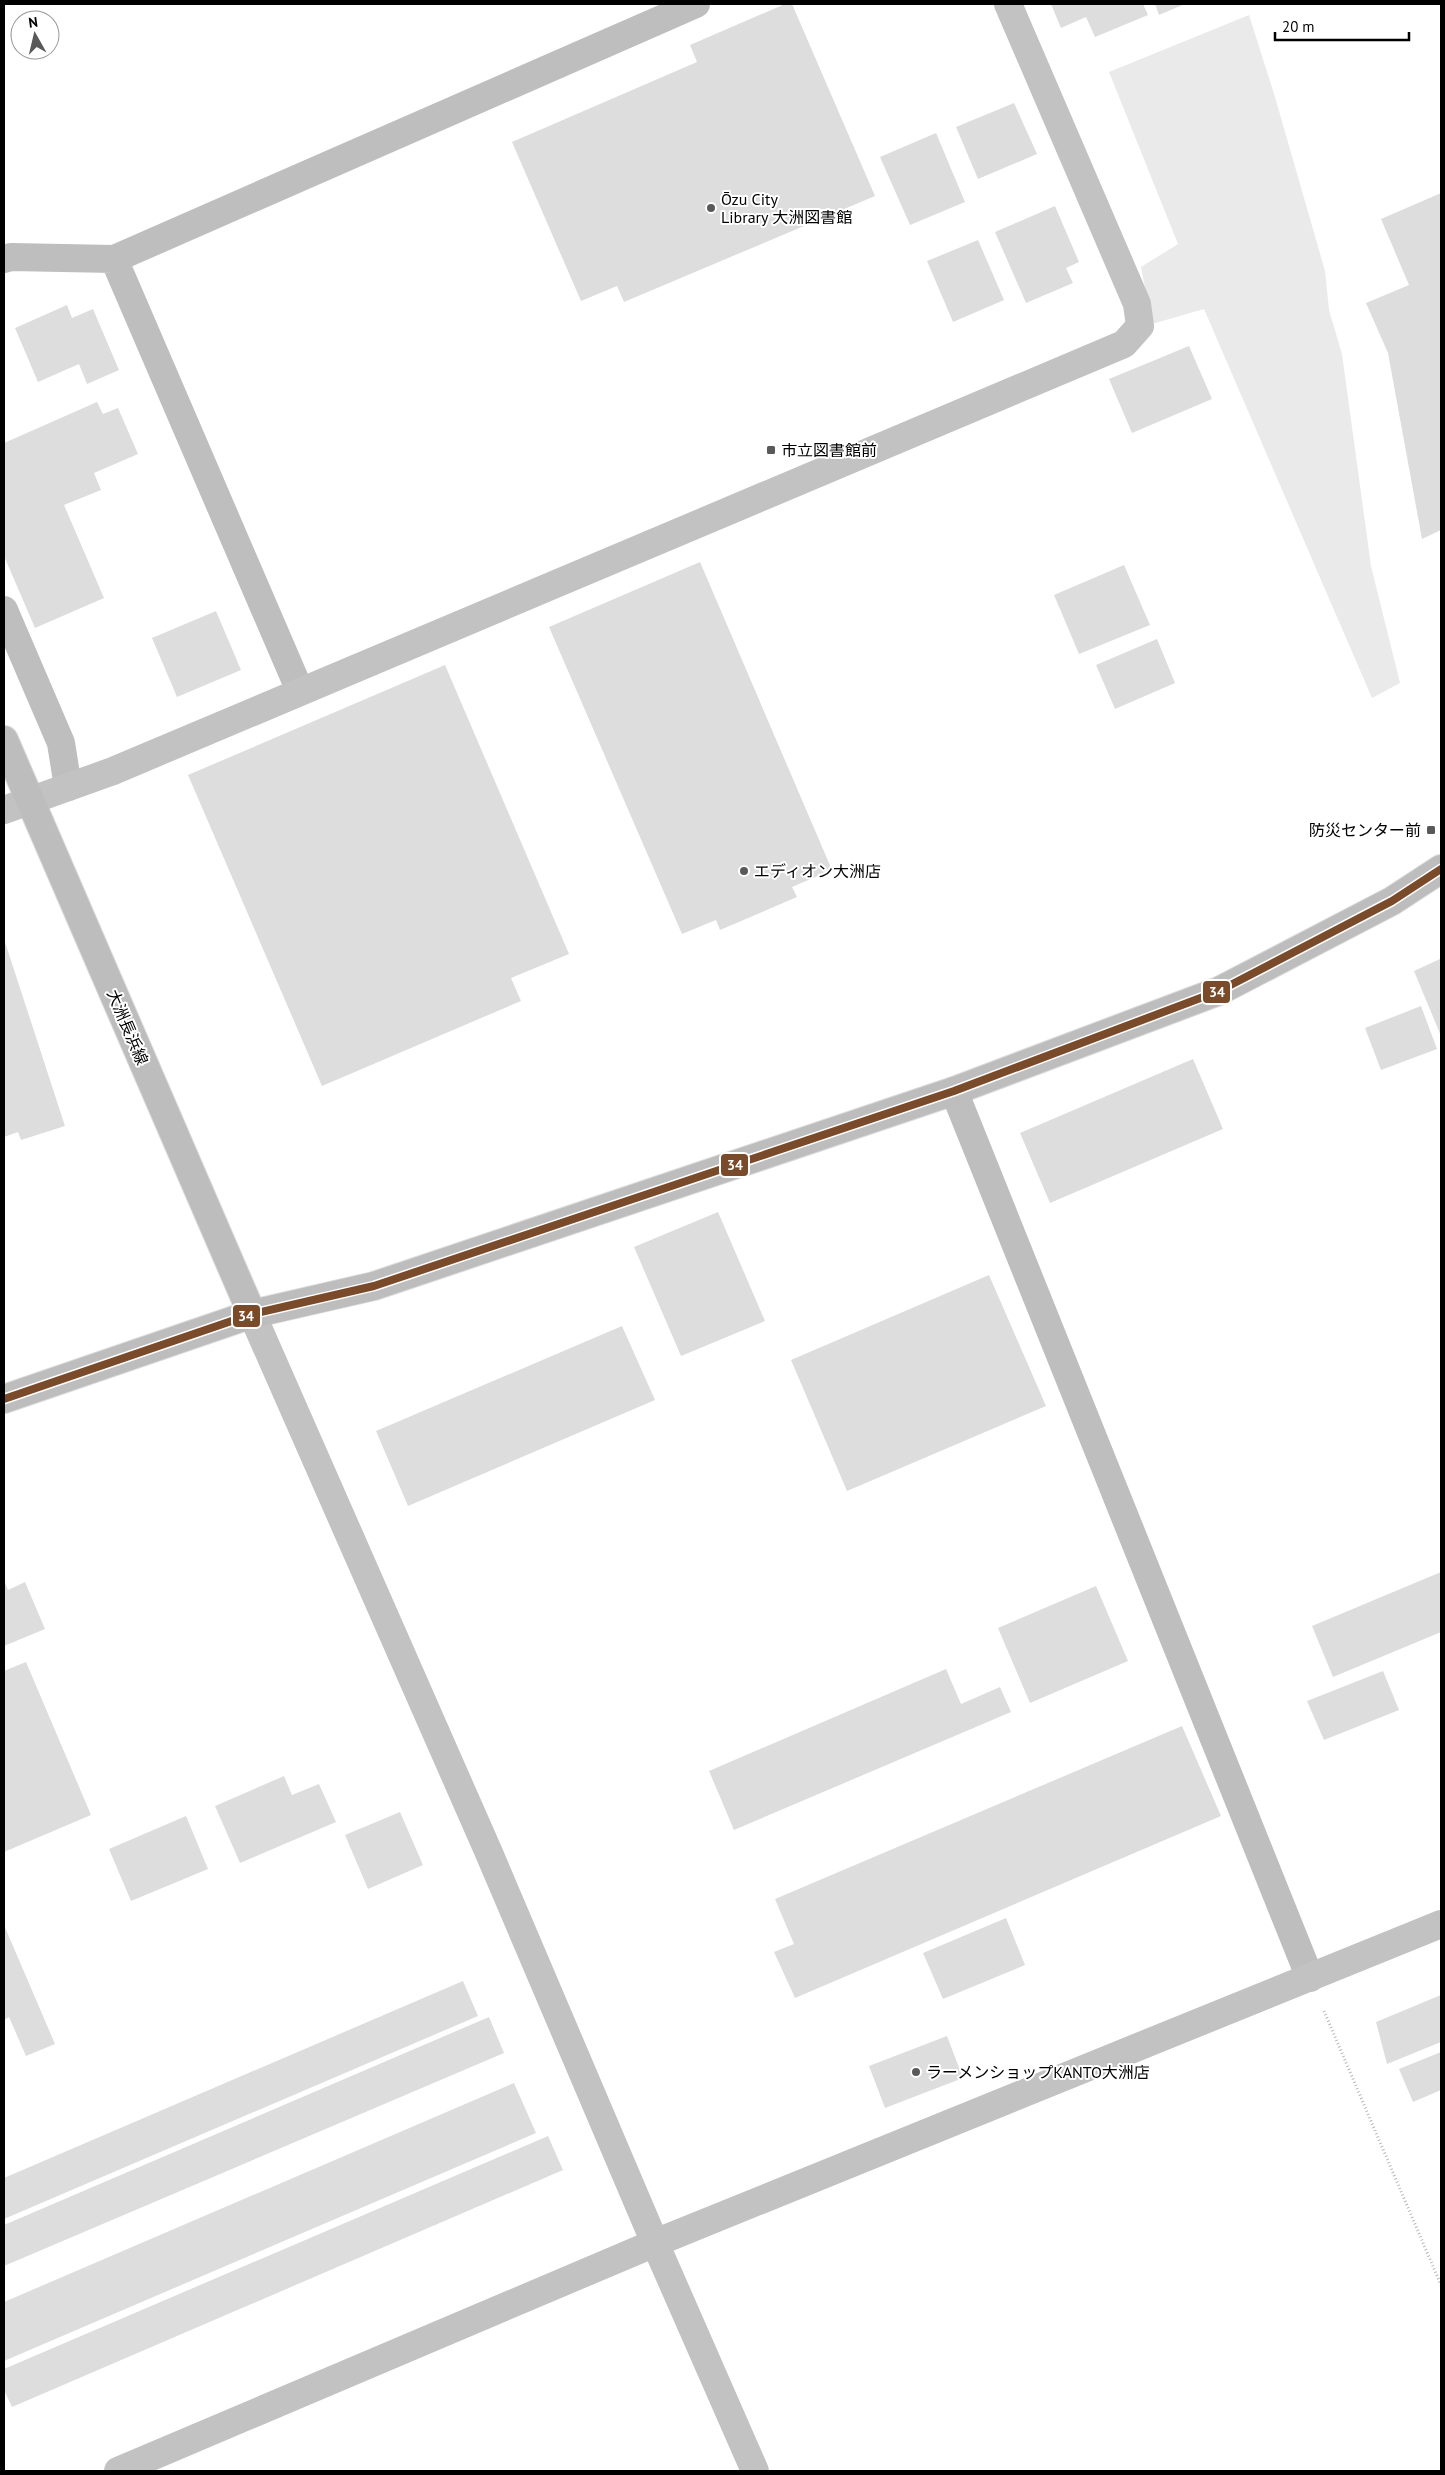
<svg xmlns="http://www.w3.org/2000/svg" width="1445" height="2475" viewBox="0 0 1445 2475" font-family="'PT Sans','Noto Sans JP',sans-serif">
<rect width="100%" height="100%" fill="#fff"/>
<path fill="#eaeaea" d="M 1249,15 L 1275,97 L 1325,271 L 1329,310 L 1342,354 L 1371,566 L 1400,683 L 1372,698 L 1204,309 L 1152,324 L 1141,267 L 1178,244 L 1109,72 Z"/>
<path fill="#ddd" d="M 785,4 L 792,4 L 875,196 L 624,302 L 617,286 L 581,301 L 512,142 L 697,62 L 690,45 Z
M 1051,4 L 1143,4 L 1148,15 L 1095,37 L 1086,17 L 1061,28 Z
M 1155,4 L 1185,4 L 1159,15 Z
M 1014,103 L 1037,154 L 978,179 L 956,127 Z
M 936,133 L 965,202 L 910,225 L 880,157 Z
M 1441,193 L 1441,530 L 1422,539 L 1388,353 L 1366,303 L 1409,285 L 1381,219 Z
M 1055,206 L 1079,262 L 1066,268 L 1073,283 L 1026,303 L 995,232 Z
M 978,240 L 1004,300 L 953,322 L 927,261 Z
M 67,305 L 72,318 L 93,309 L 119,370 L 87,384 L 79,364 L 38,382 L 15,328 Z
M 1189,346 L 1212,399 L 1132,433 L 1109,379 Z
M 97,402 L 103,414 L 118,408 L 138,454 L 94,473 L 101,490 L 64,505 L 104,598 L 35,628 L 4,556 L 4,443 Z
M 700,562 L 832,870 L 792,887 L 797,897 L 720,930 L 716,920 L 682,934 L 549,627 Z
M 1124,565 L 1150,625 L 1079,654 L 1054,595 Z
M 216,611 L 241,670 L 177,697 L 152,638 Z
M 1157,639 L 1175,683 L 1115,709 L 1096,665 Z
M 445,665 L 569,954 L 511,978 L 521,1001 L 322,1086 L 188,775 Z
M 4,939 L 65,1126 L 21,1140 L 18,1132 L 4,1137 Z
M 1440,959 L 1441,962 L 1441,1036 L 1414,971 Z
M 1421,1006 L 1437,1049 L 1381,1070 L 1365,1028 Z
M 1193,1059 L 1223,1129 L 1050,1203 L 1020,1133 Z
M 718,1212 L 765,1321 L 681,1356 L 634,1247 Z
M 989,1275 L 1046,1406 L 847,1491 L 791,1360 Z
M 622,1326 L 655,1400 L 408,1506 L 376,1431 Z
M 1441,1572 L 1441,1632 L 1333,1677 L 1312,1626 Z
M 4,1580 L 8,1590 L 25,1582 L 45,1629 L 4,1646 Z
M 1096,1586 L 1128,1661 L 1030,1703 L 998,1628 Z
M 26,1662 L 91,1815 L 4,1852 L 4,1671 Z
M 946,1669 L 961,1704 L 1000,1687 L 1011,1712 L 734,1830 L 709,1771 Z
M 1383,1671 L 1399,1710 L 1324,1740 L 1307,1701 Z
M 1182,1726 L 1221,1816 L 795,1998 L 774,1952 L 794,1944 L 775,1899 Z
M 284,1776 L 292,1795 L 319,1784 L 336,1822 L 240,1863 L 215,1806 Z
M 400,1812 L 423,1865 L 368,1889 L 345,1835 Z
M 186,1816 L 208,1869 L 131,1901 L 109,1849 Z
M 1006,1918 L 1025,1965 L 943,1999 L 923,1953 Z
M 4,1925 L 55,2044 L 26,2056 L 9,2017 L 4,2020 Z
M 463,1981 L 478,2016 L 4,2219 L 4,2178 Z
M 1441,1995 L 1441,2042 L 1387,2064 L 1376,2022 Z
M 489,2017 L 504,2053 L 4,2266 L 4,2225 Z
M 947,2036 L 963,2078 L 885,2108 L 869,2066 Z
M 1441,2052 L 1441,2090 L 1413,2102 L 1399,2069 Z
M 514,2083 L 536,2133 L 4,2361 L 4,2302 Z
M 548,2136 L 563,2170 L 12,2407 L 4,2390 L 4,2369 Z"/>
<g fill="none" stroke-linecap="round" stroke-linejoin="round">
<g stroke="#dbdbdb" stroke-width="30">
<path id="primary" d="M 4,740 L 252,1314"/>
</g>
<g stroke="#dbdbdb" stroke-width="30">
<path id="highway" d="M 4,1399 L 252,1314 L 374,1286 L 954,1091 L 1219,991 L 1392,901 L 1441,869"/>
</g>
<path stroke="#b8b8b8" stroke-width="3" stroke-dasharray="1 2.5" stroke-linecap="butt" d="M 1324,2011 L 1441,2285"/>
<path stroke="#bebebe" stroke-width="28" d="M 4,259 L 11,257 L 114,259 L 696,4
M 114,259 L 300,691
M 4,610 L 61,743 L 68,787
M 954,1091 L 1310,1978"/>
<path stroke="#c2c2c2" stroke-width="28" d="M 4,810 L 113,771 L 1124,344 L 1140,326 L 1137,304 L 1008,4
M 252,1314 L 489,1853 L 655,2243 L 755,2471
M 118,2471 L 655,2243 L 1441,1924"/>
<use href="#primary" stroke="#bdbdbd" stroke-width="28"/>
<use href="#highway" stroke="#bdbdbd" stroke-width="28"/>
<g stroke="#fff" stroke-width="11">
<path id="bus-1" d="M 4,1399 L 252,1314 L 374,1286 L 954,1091 L 1219,991 L 1392,901 L 1441,869"/>
</g>
<use href="#bus-1" stroke="#7a4b2a" stroke-width="8"/>
</g>
<g fill="#595959" stroke="#fff" stroke-width="2">
<circle cx="711" cy="208" r="5"/>
<rect x="766" y="445" width="10" height="10" rx="2.5"/>
<rect x="1426" y="825" width="10" height="10" rx="2.5"/>
<circle cx="744" cy="871" r="5"/>
<circle cx="916" cy="2072" r="5"/>
</g>
<g text-anchor="middle" dominant-baseline="central" stroke-width="4" stroke-linejoin="round" paint-order="stroke">
<g font-size="16" fill="#000" stroke="#fff" text-anchor="start">
<text x="721" y="199">Ōzu City<tspan x="721" dy="18">Library 大洲図書館</tspan></text>
<text x="781" y="450">市立図書館前</text>
<text x="1421" y="830" text-anchor="end">防災センター前</text>
<text x="754" y="871">エディオン大洲店</text>
<text x="926" y="2072">ラーメンショップKANTO大洲店</text>
</g>
<g font-size="16" fill="#000" stroke="#fff">
<text transform="translate(128 1027) rotate(67)">大洲長浜線</text>
</g>
</g>
<g stroke="#fff" stroke-width="2">
<rect x="1202" y="980" width="29" height="24" rx="5" fill="#7a4b2a"/>
<rect x="720" y="1153" width="29" height="24" rx="5" fill="#7a4b2a"/>
<rect x="232" y="1304" width="29" height="24" rx="5" fill="#7a4b2a"/>
</g>
<g font-size="14" text-anchor="middle" font-weight="bold" fill="#fff">
<text x="1217" y="997">34</text>
<text x="735" y="1170">34</text>
<text x="246" y="1321">34</text>
</g>
<rect width="1445" height="2475" fill="none" stroke="#000000" stroke-width="10"/>
<g transform="translate(35 35) rotate(352)"><circle r="24" fill="#ffffff" stroke="#999999"/>
<path d="M0-4L9 19L0 12L-9 19Z" fill="#595959"/>
<text y="-8" font-size="14" font-weight="bold" text-anchor="middle" fill="#000000">N</text>
</g>
<path d="M1275 32v8h134v-8" fill="none" stroke="#000000" stroke-width="2.5"/>
<text x="1282" y="32" font-size="15" fill="#000000" stroke="#ffffff" stroke-width="4" paint-order="stroke">20 m</text>
</svg>
